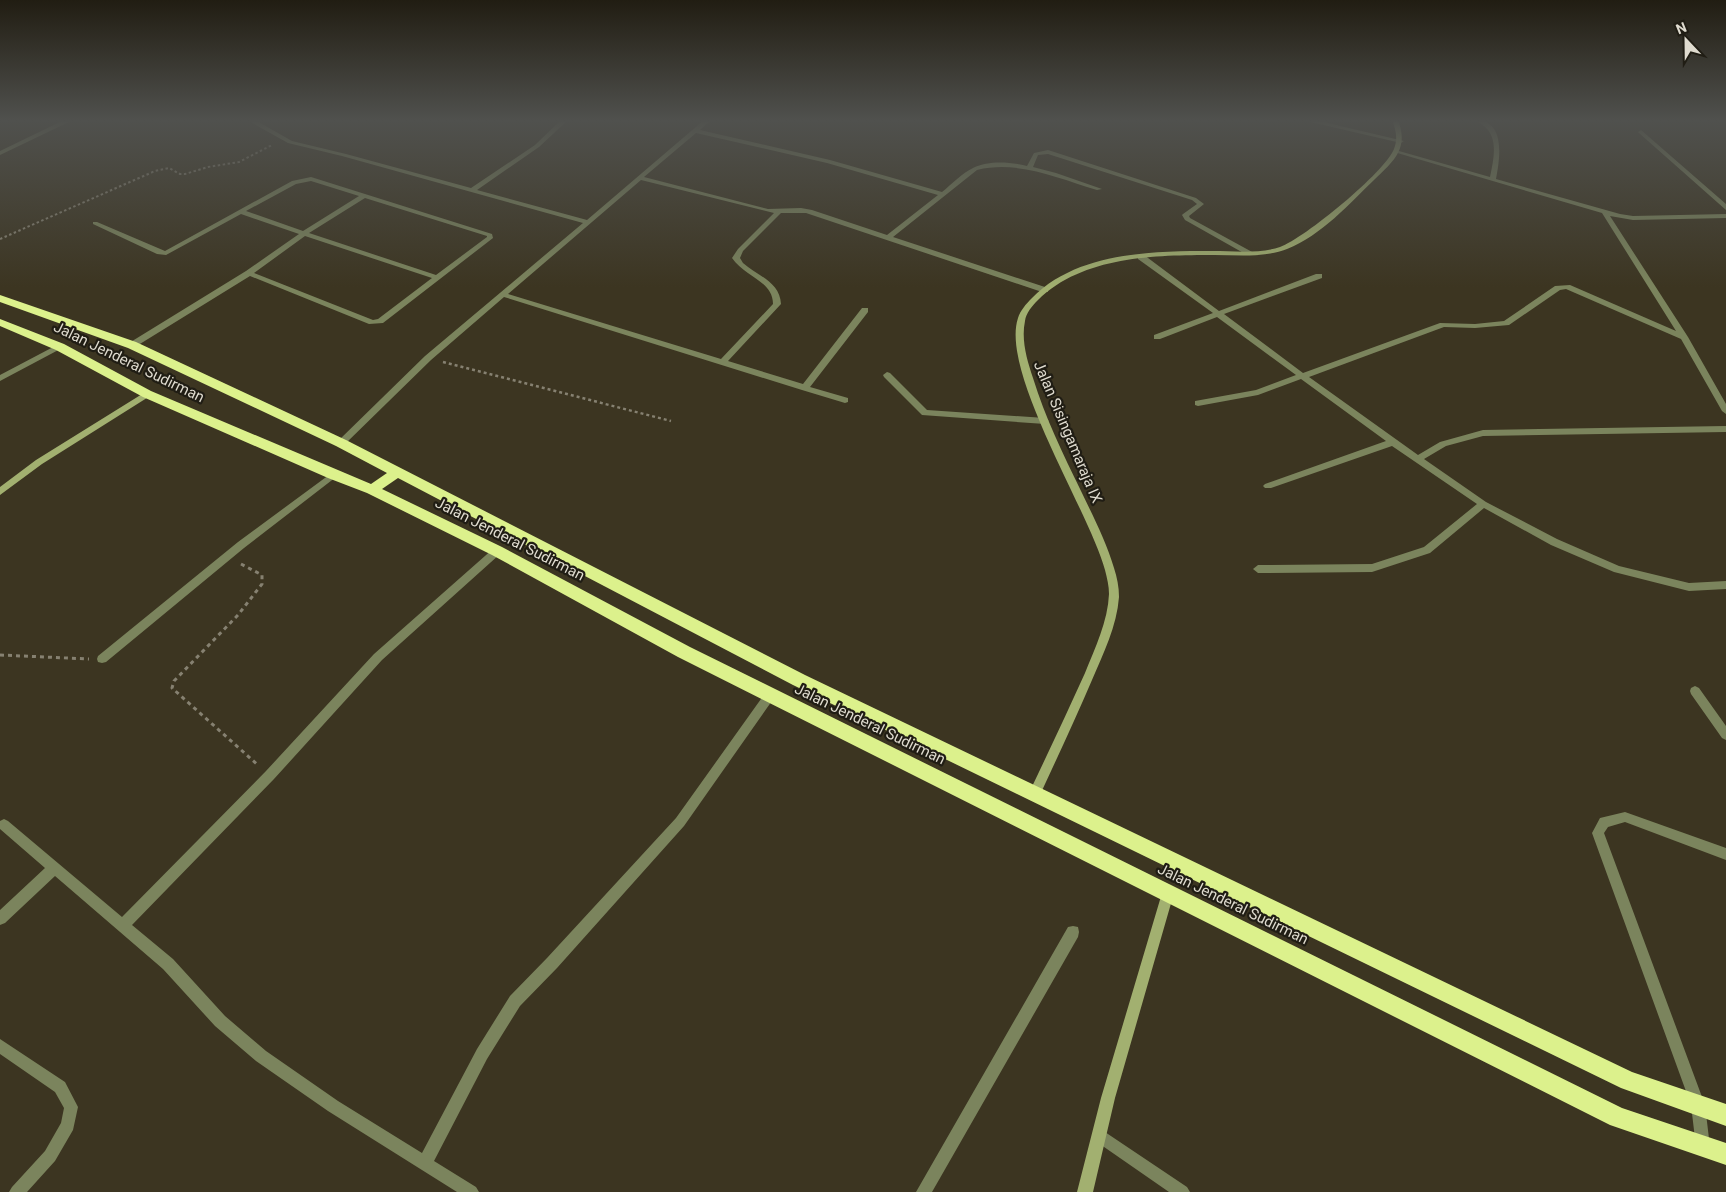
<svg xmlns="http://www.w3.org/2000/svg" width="1726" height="1192" viewBox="0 0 1726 1192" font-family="Roboto,sans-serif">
<rect width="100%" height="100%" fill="#3c3521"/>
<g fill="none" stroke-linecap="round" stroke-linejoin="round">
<path stroke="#868171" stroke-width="2" stroke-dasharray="2.5 2.5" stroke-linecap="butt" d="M 0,239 L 155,171 L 169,168 L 180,174 L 185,174 L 208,167 L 239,162 L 272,145"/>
<path stroke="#868171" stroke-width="2.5" stroke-dasharray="3 3" stroke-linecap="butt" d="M 443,362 L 671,421"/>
<path stroke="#868171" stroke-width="3" stroke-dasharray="4 4" stroke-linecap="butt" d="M 241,564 L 262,575 L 262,584 L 238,615 L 174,681 L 172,688 L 259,766
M 0,655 L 89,659"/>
<path fill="#7b845d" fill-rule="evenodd" d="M 1641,130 L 1726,204 L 1726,210 L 1639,133 L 1638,132 Z
M 1695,686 L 1699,688 L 1726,726 L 1726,740 L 1722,738 L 1691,694 L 1690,691 L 1691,688 Z
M 1625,812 L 1726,848 L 1726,860 L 1625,822 L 1608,827 L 1604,833 L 1705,1105 L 1710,1147 L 1708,1152 L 1703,1154 L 1698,1152 L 1696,1147 L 1691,1105 L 1592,833 L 1600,818 Z"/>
<path fill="#7b845d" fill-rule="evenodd" d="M 64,120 L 73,120 L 0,155 L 0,151 Z
M 247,120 L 255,120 L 292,141 L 346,154 L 471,188 L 535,145 L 561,120 L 568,120 L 539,147 L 477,190 L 587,220 L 704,120 L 711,120 L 700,130 L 830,160 L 942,192 C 952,184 962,173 973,168 C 989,160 1011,162 1027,166 L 1034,153 L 1048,150 L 1196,198 L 1204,204 L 1189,216 L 1190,218 L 1254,253 L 1247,255 L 1185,220 L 1182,215 L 1183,214 L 1197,204 L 1192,200 L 1048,154 L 1038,155 L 1033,167 L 1056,173 L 1102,189 L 1097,190 C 1058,178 1018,160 977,170 L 893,237 L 1048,288 L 1048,292 L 1042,292 L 806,213 L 781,213 L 743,251 L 740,258 L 743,263 C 758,276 780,282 781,304 L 728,361 L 803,384 L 862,308 L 868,308 L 868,312 L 810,387 L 848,398 L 848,402 L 845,403 L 802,390 L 504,297 L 431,360 L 344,445 L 338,445 L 337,443 L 338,441 L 425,356 L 583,223 L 342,156 L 288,143 ZM 696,133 L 827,163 L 938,195 L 887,235 L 812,210 L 801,208 L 768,209 L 644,177 ZM 641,180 L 774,213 L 738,249 L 732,258 C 745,277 773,281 773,304 L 721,359 L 508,294 Z
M 1302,120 L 1315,120 L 1404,141 L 1401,143 Z
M 1475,120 C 1506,120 1500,158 1496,179 L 1620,214 L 1633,216 L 1726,214 L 1726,218 L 1633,220 L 1610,216 L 1688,337 L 1726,404 L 1726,414 L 1722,411 L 1681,339 L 1566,289 L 1560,290 L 1509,325 L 1475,328 L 1444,327 L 1309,377 L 1418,455 L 1440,442 L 1483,430 L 1726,426 L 1726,432 L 1483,436 L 1446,446 L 1424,459 L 1486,502 L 1557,539 L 1619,566 L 1689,583 L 1726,581 L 1726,589 L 1689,591 L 1614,572 L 1551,545 L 1484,508 L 1430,553 L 1372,572 L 1258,573 L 1253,569 L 1258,565 L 1372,564 L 1424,547 L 1477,504 L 1392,446 L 1271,488 L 1265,488 L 1263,486 L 1265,484 L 1386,441 L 1301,379 L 1258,395 L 1198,406 L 1195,405 L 1195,401 L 1256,390 L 1296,375 L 1217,317 L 1160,339 L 1154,339 L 1154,335 L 1213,313 L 1138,259 L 1138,255 L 1144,255 L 1219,311 L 1316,274 L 1322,274 L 1322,278 L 1224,314 L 1303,373 L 1440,323 L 1475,324 L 1504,321 L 1555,286 L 1570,285 L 1676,331 L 1602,213 L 1394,152 L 1399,151 L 1490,177 C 1493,162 1498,143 1488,130 C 1485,126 1480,123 1475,120 Z
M 311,177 L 492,234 L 493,238 L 383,323 L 369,324 L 250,276 L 135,347 L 129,347 L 129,343 L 246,271 L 299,234 L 241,214 L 166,255 L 157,254 L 93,224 L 93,222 L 97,222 L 165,251 L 292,181 ZM 311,181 L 359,196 L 303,231 L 246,211 L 296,184 ZM 365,198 L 487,236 L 487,237 L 436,275 L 309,233 ZM 305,236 L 432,278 L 378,319 L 373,320 L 254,273 Z
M 57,345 L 63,345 L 64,347 L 0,381 L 0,375 Z
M 887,372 L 890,373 L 927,410 L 1045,418 L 1049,421 L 1045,424 L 922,415 L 884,377 L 883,375 Z
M 333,472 L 336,473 L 337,475 L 336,477 L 244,548 L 106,662 L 102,663 L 98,662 L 97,659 L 98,656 L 238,542 Z
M 497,547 L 500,548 L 502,551 L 500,554 L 382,660 L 274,779 L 132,925 L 173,959 L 225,1016 L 266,1051 L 338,1101 L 422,1153 L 477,1049 L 510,996 L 547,958 L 676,818 L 766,692 L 770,690 L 774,692 L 775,695 L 774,698 L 684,826 L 557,968 L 520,1006 L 487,1059 L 434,1161 L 476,1187 L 479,1192 L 457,1192 L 328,1111 L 256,1061 L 215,1026 L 163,969 L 55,876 L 5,923 L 0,925 L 0,910 L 45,868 L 0,829 L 0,821 L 4,819 L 8,821 L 122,917 L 266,771 L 374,654 L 494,548 Z
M 1073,926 L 1078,927 L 1079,932 L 1078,937 L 932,1192 L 916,1192 L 1068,927 Z
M 0,1039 L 65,1082 L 78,1107 L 73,1130 L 55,1161 L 27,1192 L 9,1192 L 12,1187 L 45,1151 L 61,1123 L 64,1108 L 55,1092 L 0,1054 Z
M 1099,1128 L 1187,1187 L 1190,1192 L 1169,1192 L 1094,1140 L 1092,1135 L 1094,1130 Z"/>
<path fill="#a2b070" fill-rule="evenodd" d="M 1392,120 L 1398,120 C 1409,148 1394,161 1375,179 C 1349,204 1322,235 1287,249 C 1264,258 1238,255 1214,255 C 1155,255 1083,256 1038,300 C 1032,306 1026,313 1025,321 C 1021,340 1027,360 1033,378 C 1045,417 1063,454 1081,491 C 1093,516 1106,541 1114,568 C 1117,577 1119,587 1119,597 C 1117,626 1103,654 1092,680 C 1075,720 1057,758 1039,797 L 1035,798 L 1031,797 L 1029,793 C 1048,753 1067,713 1085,673 C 1095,648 1108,621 1109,594 C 1109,586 1107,578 1105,570 C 1089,511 1000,372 1018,318 C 1020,311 1026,304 1032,298 C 1077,252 1152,251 1212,251 C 1234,251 1259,254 1280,247 C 1305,238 1385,172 1394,149 C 1398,139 1396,130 1392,120 Z
M 147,391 L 150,392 L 150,396 L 42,464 L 0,495 L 0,487 L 36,460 Z
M 1168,887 L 1172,889 L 1174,893 L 1115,1098 L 1093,1192 L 1077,1192 L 1101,1098 L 1162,893 L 1164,889 Z"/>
<path fill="#dcf18c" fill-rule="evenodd" d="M 0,295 L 136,342 L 346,440 L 805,675 L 1632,1072 L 1726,1104 L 1726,1126 L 1621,1088 L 793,685 L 398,478 L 382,489 L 502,547 L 690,647 L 1622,1108 L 1726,1143 L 1726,1165 L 1610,1125 L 678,657 L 492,555 L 367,493 L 328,478 L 143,397 L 56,350 L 0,326 L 0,319 L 64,344 L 151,391 L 371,484 L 387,473 L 336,446 L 128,348 L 0,302 Z"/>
</g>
<linearGradient id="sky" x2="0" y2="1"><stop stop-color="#211d12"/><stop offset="0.42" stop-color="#50514e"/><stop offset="1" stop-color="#50514e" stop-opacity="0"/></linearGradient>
<rect width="1726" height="287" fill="url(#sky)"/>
<g text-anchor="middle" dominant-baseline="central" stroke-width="4.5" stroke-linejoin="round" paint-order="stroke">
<g font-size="15" fill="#dfdbcf" stroke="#201d14">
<text transform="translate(129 362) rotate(26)">Jalan Jenderal Sudirman</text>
<text transform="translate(1068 432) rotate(67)">Jalan Sisingamaraja IX</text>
<text transform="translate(510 539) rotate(27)">Jalan Jenderal Sudirman</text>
<text transform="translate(870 724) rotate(26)">Jalan Jenderal Sudirman</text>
<text transform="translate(1233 904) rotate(26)">Jalan Jenderal Sudirman</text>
</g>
</g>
<g transform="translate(1686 40) rotate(338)" stroke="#201d14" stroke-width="4" paint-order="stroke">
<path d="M0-4L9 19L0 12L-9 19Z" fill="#dfdbcf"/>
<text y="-8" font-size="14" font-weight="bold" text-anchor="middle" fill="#dfdbcf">N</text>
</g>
</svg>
